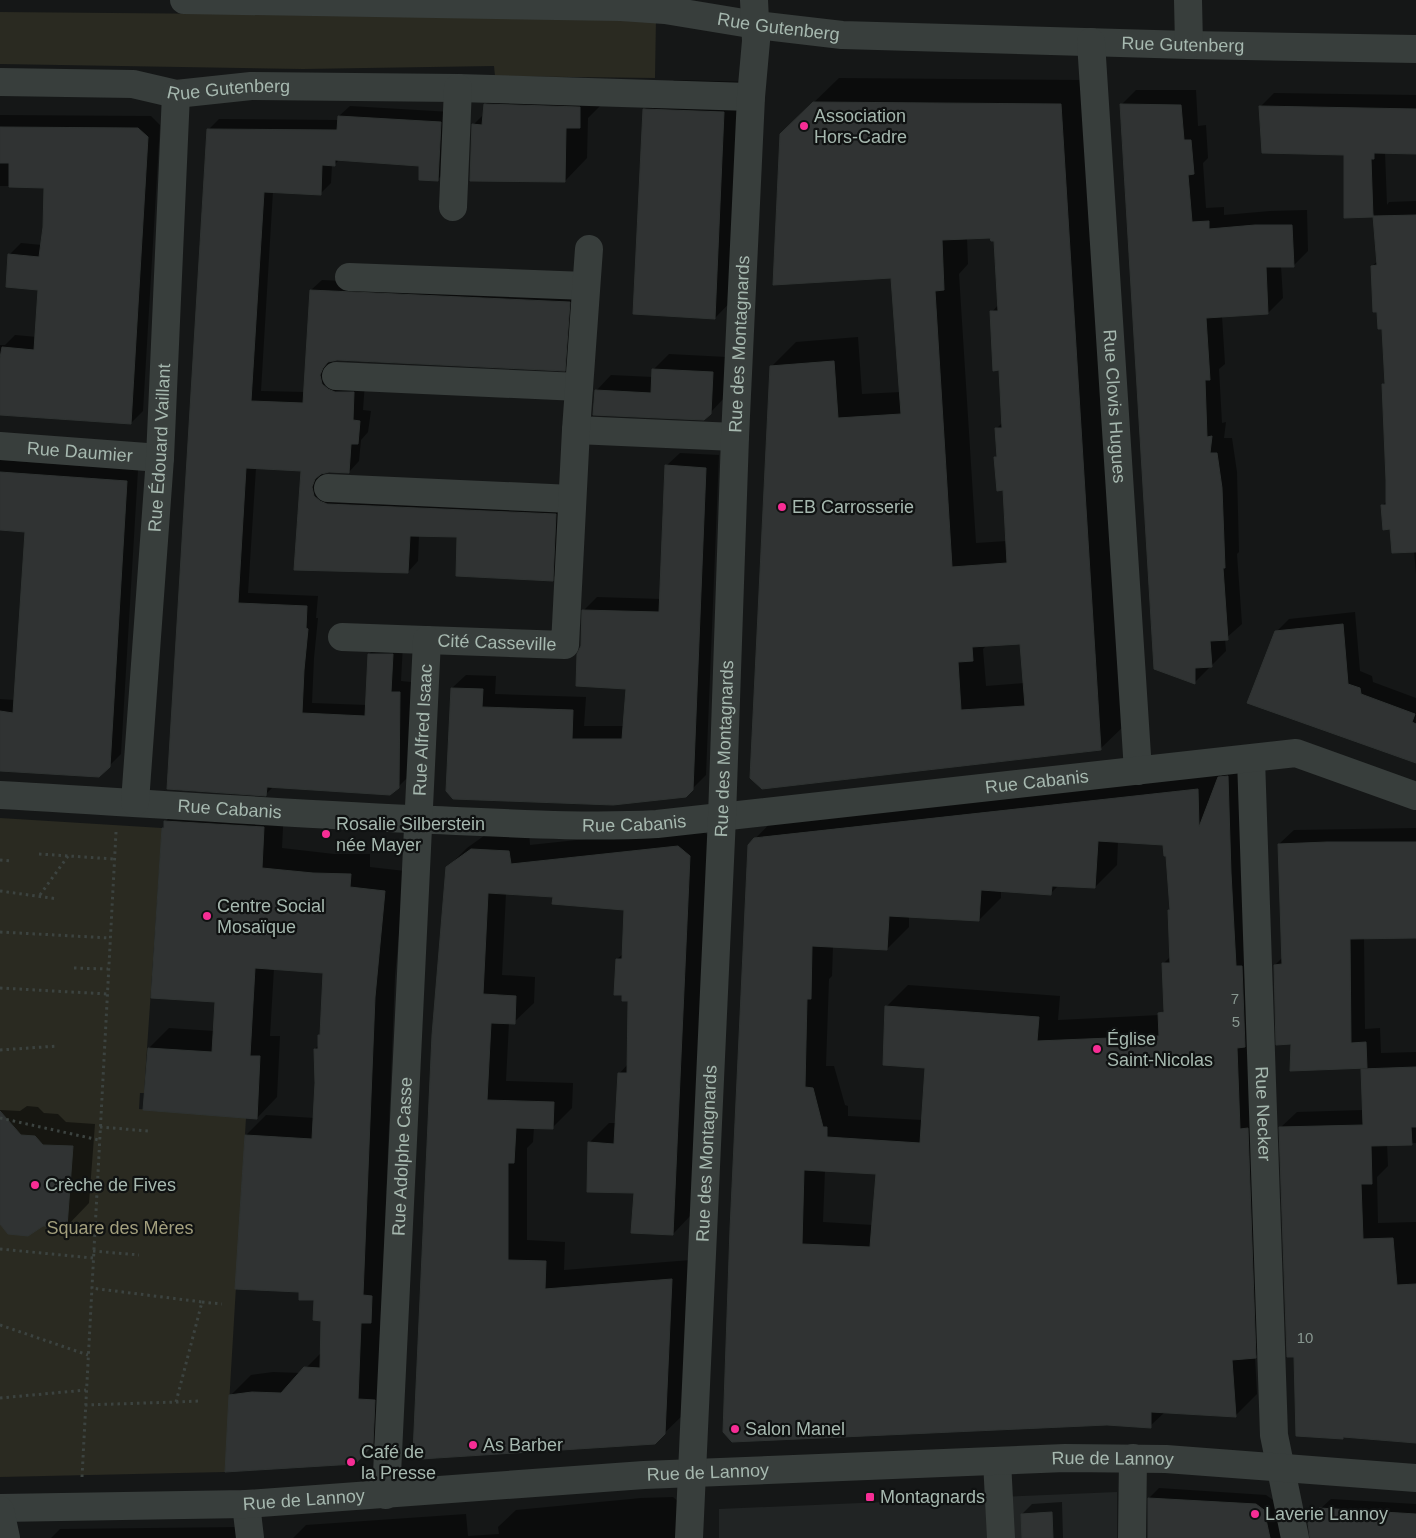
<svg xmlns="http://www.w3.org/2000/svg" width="1416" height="1538" viewBox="0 0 1416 1538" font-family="Helvetica,sans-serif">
<rect width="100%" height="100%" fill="#151717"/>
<path fill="#212424" d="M 1117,1492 L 1117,1538 L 719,1538 L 719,1509 Z"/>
<path fill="#2a2a21" d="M 0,12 L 656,18 L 655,78 L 495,76 L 494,66 L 303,69 L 0,64 Z
M 0,818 L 162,828 L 144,1093 L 140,1093 L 139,1109 L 246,1118 L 225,1472 L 0,1477 Z"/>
<path fill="#0007" fill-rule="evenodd" d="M 839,78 L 1085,80 L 1125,725 L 1100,749 L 762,788 L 771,367 L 796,342 L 858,337 L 862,394 L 901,392 L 892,276 L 806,110 ZM 992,237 L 996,239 L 999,304 L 992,312 L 1000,369 L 1003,422 L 996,429 L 998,455 L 996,458 L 1004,489 L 1007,541 L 976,543 L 959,274 L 968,264 L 967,238 ZM 1021,643 L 1024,683 L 986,686 L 983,649 L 987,645 Z
M 674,80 L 753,82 L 744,288 L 715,318 L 644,110 Z
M 508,82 L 602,104 L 588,118 L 587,158 L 565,181 L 473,125 L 485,113 L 485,105 Z
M 1136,90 L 1196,90 L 1198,126 L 1206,125 L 1208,158 L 1203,163 L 1206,208 L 1224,207 L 1224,215 L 1270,211 L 1307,210 L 1308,251 L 1293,266 L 1281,266 L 1283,298 L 1268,313 L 1222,316 L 1225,364 L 1219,369 L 1222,423 L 1226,422 L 1224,438 L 1232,438 L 1237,472 L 1239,552 L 1237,554 L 1242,624 L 1225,639 L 1226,651 L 1195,682 L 1121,105 Z
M 1274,93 L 1416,95 L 1416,153 L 1385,152 L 1387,205 L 1389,202 L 1416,201 L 1416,574 L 1414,551 L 1392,528 L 1383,505 L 1387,501 L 1383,409 L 1384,407 L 1383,384 L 1386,381 L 1383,328 L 1372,266 L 1378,261 L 1374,213 L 1373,215 L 1346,154 L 1260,107 Z
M 350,106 L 451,112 L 449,168 L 438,179 L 421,164 L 340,159 L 334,165 L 332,165 L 331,183 L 320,194 L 273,191 L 261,391 L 305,392 L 311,290 L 322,280 L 580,292 L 575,359 L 564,369 L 337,359 L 332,360 L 333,373 L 365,382 L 363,410 L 371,411 L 368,432 L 361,440 L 359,461 L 349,472 L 329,471 L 324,472 L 323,475 L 325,485 L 566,504 L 563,568 L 552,579 L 458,536 L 419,535 L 418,561 L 408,572 L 295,569 L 302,470 L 256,468 L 248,593 L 318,596 L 316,618 L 318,618 L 314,658 L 312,703 L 367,705 L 369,654 L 380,643 L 403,644 L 401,681 L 411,682 L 409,776 L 398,787 L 274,786 L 266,794 L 168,788 L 208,130 L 219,119 L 339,120 L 339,116 Z
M 0,115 L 151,116 L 160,125 L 143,411 L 131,423 L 0,413 L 0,345 L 5,345 L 15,335 L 37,337 L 40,289 L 9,255 L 21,243 L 42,245 L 45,186 L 0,186 Z
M 669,354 L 727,357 L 725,397 L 710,413 L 596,391 L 611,375 L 653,377 L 653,370 Z
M 680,453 L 719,455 L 706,775 L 685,796 L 613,804 L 452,688 L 466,675 L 496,676 L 495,694 L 586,697 L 584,726 L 624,726 L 627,688 L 582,646 L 584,610 L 597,597 L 661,599 L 666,466 Z
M 0,460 L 138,470 L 121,754 L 109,766 L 0,770 L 0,699 L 15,700 L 26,531 L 0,529 Z
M 1355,612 L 1360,671 L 1372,676 L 1373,682 L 1416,698 L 1416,762 L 1276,632 L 1289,619 Z
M 1241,756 L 1277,1335 L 1255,1357 L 1257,1394 L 1235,1416 L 1165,1412 L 1150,1426 L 1107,1423 L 732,1440 L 755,839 L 777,816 L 1219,768 L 1220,777 ZM 1118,841 L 1164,844 L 1167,854 L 1171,908 L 1169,910 L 1171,956 L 1163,964 L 1165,1008 L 1160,1015 L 1058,1020 L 1060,996 L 908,985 L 886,1007 L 926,1067 L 923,1120 L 848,1116 L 848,1106 L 845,1105 L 834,1066 L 826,1066 L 829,979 L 832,976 L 833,946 L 887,949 L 909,927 L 909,916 L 979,920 L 1001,898 L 1001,890 L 1051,893 L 1059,885 L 1095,887 L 1117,865 ZM 825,1170 L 877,1173 L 873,1225 L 823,1222 Z
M 186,801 L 284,807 L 282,848 L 334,854 L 370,854 L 370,867 L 405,871 L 395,976 L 383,1275 L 392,1276 L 391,1301 L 381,1311 L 378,1379 L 395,1380 L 376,1442 L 355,1463 L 230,1396 L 251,1375 L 273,1372 L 301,1373 L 322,1352 L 323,1320 L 316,1299 L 301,1291 L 246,1135 L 266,1115 L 315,1118 L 316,1083 L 315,1049 L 319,1045 L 321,1034 L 324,972 L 274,968 L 270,1036 L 280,1036 L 277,1097 L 257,1118 L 149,1048 L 169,1028 L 214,1031 L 216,1001 L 163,828 L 165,826 L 166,821 Z
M 698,827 L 709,836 L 692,1214 L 673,1234 L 589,1143 L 609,1123 L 616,1123 L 619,1074 L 628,1064 L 630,1000 L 617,959 L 624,953 L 625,909 L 554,895 L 506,893 L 502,975 L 535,977 L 534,1003 L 514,1022 L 509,1022 L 506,1081 L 573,1083 L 572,1108 L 552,1128 L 534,1127 L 533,1142 L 527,1148 L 527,1240 L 565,1242 L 564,1270 L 691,1260 L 684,1414 L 654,1443 L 422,1458 L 447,868 L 467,848 L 492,830 L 529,831 L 530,845 Z
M 1416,828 L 1416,936 L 1364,938 L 1365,1029 L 1380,1028 L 1381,1053 L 1416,1052 L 1416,1143 L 1387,1144 L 1388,1166 L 1377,1177 L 1378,1223 L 1416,1222 L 1416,1442 L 1345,1436 L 1343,1438 L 1280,1128 L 1297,1112 L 1364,1110 L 1362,1069 L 1364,1067 L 1292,1043 L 1275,965 L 1283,957 L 1279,844 L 1294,830 Z
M 27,1106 L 38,1107 L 44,1113 L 58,1114 L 66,1122 L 95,1124 L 89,1203 L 67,1226 L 0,1223 L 0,1110 L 20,1111 Z
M 1159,1488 L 1266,1495 L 1273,1500 L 1282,1538 L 1149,1538 L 1149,1498 Z
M 673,1497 L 680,1503 L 679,1538 L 293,1538 L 306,1525 L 466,1514 L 468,1536 L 499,1534 L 498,1527 L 516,1510 L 641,1498 Z
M 1331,1499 L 1416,1504 L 1416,1538 L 1311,1538 L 1320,1509 Z
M 1062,1502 L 1063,1538 L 1023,1538 L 1022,1514 L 1032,1504 Z
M 240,1527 L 248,1538 L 51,1538 L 60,1529 Z"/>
<path fill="#303333" stroke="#2f3332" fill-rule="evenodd" d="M 813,102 L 1061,104 L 1101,750 L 762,789 L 750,778 L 770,366 L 834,361 L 838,418 L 901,414 L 891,278 L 773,285 L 780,134 ZM 990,238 L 991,241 L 994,241 L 998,311 L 990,311 L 993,371 L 999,370 L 1002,428 L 995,428 L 997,457 L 994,457 L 997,491 L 1003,490 L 1007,563 L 952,567 L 935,291 L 944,290 L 942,240 ZM 1020,644 L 1025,706 L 961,710 L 958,662 L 973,661 L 972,647 Z
M 484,104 L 580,107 L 580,128 L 566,128 L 565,182 L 470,181 L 472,124 L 482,125 Z
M 1120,104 L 1181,105 L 1184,140 L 1191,140 L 1194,174 L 1188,175 L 1192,222 L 1209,221 L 1209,229 L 1255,225 L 1292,225 L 1294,267 L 1266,267 L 1268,314 L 1206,318 L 1210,380 L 1205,380 L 1207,437 L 1212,436 L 1210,453 L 1217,453 L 1222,488 L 1225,568 L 1223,568 L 1228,640 L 1210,641 L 1212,667 L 1195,668 L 1195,684 L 1154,669 Z
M 1259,106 L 1416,109 L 1416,154 L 1374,153 L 1374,159 L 1371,159 L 1373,217 L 1344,218 L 1344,155 L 1262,153 Z
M 643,109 L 724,112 L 715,319 L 633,314 Z
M 338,116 L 441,122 L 438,181 L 419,180 L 419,166 L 335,160 L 335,166 L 322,165 L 321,195 L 264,192 L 251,401 L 303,403 L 310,290 L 570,302 L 565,371 L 337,360 L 328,362 L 323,368 L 320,375 L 322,384 L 328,389 L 335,392 L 354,392 L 353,420 L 360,421 L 358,444 L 351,444 L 349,473 L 329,472 L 321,474 L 315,479 L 312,487 L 314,496 L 320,501 L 327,504 L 556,514 L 553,581 L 456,576 L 457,537 L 410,536 L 408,573 L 294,570 L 301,471 L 246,468 L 238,603 L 307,606 L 306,628 L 308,629 L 304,670 L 302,713 L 365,716 L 368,654 L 393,654 L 391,692 L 400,692 L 399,788 L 390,795 L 267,787 L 266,796 L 167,789 L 207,129 L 337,130 Z
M 0,127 L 138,128 L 148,137 L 131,424 L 0,415 L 0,358 L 2,347 L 34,350 L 38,290 L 6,287 L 8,254 L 39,257 L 43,227 L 44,188 L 9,187 L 9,163 L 0,163 Z
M 1416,215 L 1416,552 L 1392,553 L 1390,529 L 1383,530 L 1381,505 L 1386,505 L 1386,480 L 1382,384 L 1385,384 L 1382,329 L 1378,329 L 1377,312 L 1373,312 L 1371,266 L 1377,265 L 1373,216 Z
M 652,369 L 713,372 L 711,414 L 704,420 L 593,415 L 595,390 L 651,393 Z
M 665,465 L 706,468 L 693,790 L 686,797 L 613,805 L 453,799 L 446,791 L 451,688 L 483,689 L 482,707 L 573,710 L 572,739 L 622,739 L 626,689 L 576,686 L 577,654 L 581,646 L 582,610 L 659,612 Z
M 0,472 L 127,481 L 110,767 L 99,777 L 0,771 L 0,711 L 13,713 L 25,532 L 0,530 Z
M 1343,624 L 1348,684 L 1360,688 L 1361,694 L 1415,714 L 1412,722 L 1416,724 L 1416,763 L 1247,703 L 1275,631 Z
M 1228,776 L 1231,873 L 1236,966 L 1242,966 L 1245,1047 L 1237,1048 L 1240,1129 L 1248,1128 L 1256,1358 L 1232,1360 L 1236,1417 L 1151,1412 L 1151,1428 L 1107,1425 L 732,1442 L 723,1432 L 730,1229 L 748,845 L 754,838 L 1198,789 L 1199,827 L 1218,777 ZM 1098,841 L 1163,845 L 1164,856 L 1166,856 L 1170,910 L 1168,910 L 1170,963 L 1162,963 L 1164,1012 L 1158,1013 L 1159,1036 L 1037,1041 L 1039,1017 L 885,1006 L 883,1065 L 925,1068 L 920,1143 L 827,1137 L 827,1127 L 823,1127 L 813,1088 L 805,1087 L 807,999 L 811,999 L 812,946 L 887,950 L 889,916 L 979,921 L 981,890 L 1051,895 L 1052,886 L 1095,888 ZM 804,1170 L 876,1174 L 870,1247 L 802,1244 Z
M 164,821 L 264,827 L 262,868 L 313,873 L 351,874 L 350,887 L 385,891 L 375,997 L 363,1295 L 372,1296 L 371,1323 L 361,1323 L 358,1399 L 375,1400 L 373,1445 L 355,1464 L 225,1472 L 229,1395 L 252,1392 L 281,1393 L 304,1367 L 320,1368 L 321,1321 L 313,1320 L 314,1300 L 299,1300 L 299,1292 L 235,1289 L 245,1135 L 312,1139 L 315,1083 L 314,1049 L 318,1049 L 318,1035 L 320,1035 L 323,973 L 255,968 L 250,1056 L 260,1056 L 257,1119 L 143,1110 L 148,1048 L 212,1052 L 215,1002 L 151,998 L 162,828 L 164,828 Z
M 1327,842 L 1416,842 L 1416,938 L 1350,939 L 1351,1043 L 1366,1042 L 1367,1068 L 1290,1071 L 1291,1044 L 1276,1045 L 1274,965 L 1282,964 L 1278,844 Z
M 678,846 L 690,856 L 673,1235 L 631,1233 L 634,1193 L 587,1192 L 588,1142 L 614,1144 L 618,1073 L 627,1073 L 628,1001 L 622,1001 L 622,995 L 614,995 L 616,959 L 622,959 L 624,910 L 552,904 L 553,897 L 488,893 L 483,994 L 516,996 L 515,1024 L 491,1023 L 487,1100 L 554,1102 L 553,1129 L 516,1128 L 514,1163 L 508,1163 L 508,1260 L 546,1261 L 545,1289 L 672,1279 L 665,1434 L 655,1444 L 421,1459 L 413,1453 L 432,1035 L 446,867 L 471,849 L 509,851 L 511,864 Z
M 1416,1067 L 1416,1127 L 1411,1127 L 1412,1145 L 1371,1146 L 1372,1184 L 1361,1184 L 1363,1239 L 1393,1238 L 1397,1285 L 1416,1284 L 1416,1443 L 1343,1437 L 1343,1439 L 1296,1436 L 1294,1357 L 1287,1357 L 1279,1127 L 1363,1125 L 1361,1069 Z
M 0,1111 L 21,1135 L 35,1136 L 43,1145 L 73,1146 L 67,1227 L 43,1226 L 28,1236 L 8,1234 L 0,1224 Z
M 1148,1498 L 1256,1504 L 1264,1510 L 1270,1538 L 1148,1538 Z
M 1319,1508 L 1416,1514 L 1416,1538 L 1310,1538 L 1308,1523 Z
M 1052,1512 L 1053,1538 L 1022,1538 L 1021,1514 Z"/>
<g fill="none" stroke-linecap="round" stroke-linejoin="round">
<path stroke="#3c4340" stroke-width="3" stroke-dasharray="2.5 4" stroke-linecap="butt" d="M 39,854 L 114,859
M 0,860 L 11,861
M 0,891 L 58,899
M 40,895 L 68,856
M 0,932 L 110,938
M 74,968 L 108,969
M 0,988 L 107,994
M 0,1050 L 58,1046
M 0,1118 L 99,1140
M 100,1127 L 148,1131
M 0,1249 L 93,1258
M 93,1251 L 139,1255
M 202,1302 L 222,1304
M 0,1325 L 88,1355
M 0,1398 L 86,1390
M 176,1402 L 200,1401
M 85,1405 L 176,1402 L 202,1302 L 91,1288
M 82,1477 L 116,832"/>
<g stroke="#383e3c" stroke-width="28">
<path id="s1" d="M 184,0 L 621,7 L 665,10 L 756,25 L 842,35 L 1189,45 L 1416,49"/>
<path d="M 1188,0 L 1189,45"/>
<path id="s2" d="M 1091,42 L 1138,771"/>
<path id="s3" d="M 0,82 L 133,84 L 176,94 L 251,86 L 458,88 L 751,97"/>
<path d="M 453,207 L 458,88"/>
<path d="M 349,277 L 586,286"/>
<path d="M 336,376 L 579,387"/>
<path d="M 576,430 L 735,437"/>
<path id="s4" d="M 0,446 L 160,458"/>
<path d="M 328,488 L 572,499"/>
<path id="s5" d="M 342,637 L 565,645 L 576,430 L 589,249"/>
<path id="s6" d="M 1251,759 L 1274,1435 L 1295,1538"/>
<path id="s7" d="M 0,795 C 145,803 289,814 434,820 C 508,823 582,828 657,824 L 1296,753 L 1416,796"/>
<path id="s8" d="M 135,802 L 160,458 L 176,94"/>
<path d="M 997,1461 L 1001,1538"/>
<path id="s9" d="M 386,1495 L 427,640"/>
<path d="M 246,1504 L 250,1538"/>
<path id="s10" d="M 0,1508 L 246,1504 L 644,1475 L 1065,1458 L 1166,1459 L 1416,1478"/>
<path d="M 0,1510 L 6,1538"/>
<path id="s11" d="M 689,1538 L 722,817 L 735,437 L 751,97 L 756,41 L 754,0"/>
<path d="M 1132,1538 L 1133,1458"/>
</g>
</g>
<g fill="#f72d95" stroke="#101212" stroke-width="2">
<circle cx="804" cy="126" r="5"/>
<circle cx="782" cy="507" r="5"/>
<circle cx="326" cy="834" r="5"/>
<circle cx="207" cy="916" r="5"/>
<circle cx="1097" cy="1049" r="5"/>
<circle cx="35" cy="1185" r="5"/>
<circle cx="735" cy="1429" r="5"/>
<circle cx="473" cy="1445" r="5"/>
<circle cx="351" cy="1462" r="5"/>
<rect x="865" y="1492" width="10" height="10" rx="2.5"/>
<circle cx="1255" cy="1514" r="5"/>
</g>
<g text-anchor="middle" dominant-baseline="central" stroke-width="4.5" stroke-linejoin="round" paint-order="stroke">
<g font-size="15" fill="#889790">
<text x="1235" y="998">7</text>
<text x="1236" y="1021">5</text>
<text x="1305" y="1337">10</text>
</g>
<g font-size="18" fill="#a6b8af" stroke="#101212">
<text stroke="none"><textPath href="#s1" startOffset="596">Rue Gutenberg</textPath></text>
<text stroke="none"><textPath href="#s1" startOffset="1001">Rue Gutenberg</textPath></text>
<text stroke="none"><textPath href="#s3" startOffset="230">Rue Gutenberg</textPath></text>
<text stroke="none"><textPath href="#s11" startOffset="1195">Rue des Montagnards</textPath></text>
<text stroke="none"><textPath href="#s2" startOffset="365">Rue Clovis Hugues</textPath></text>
<text stroke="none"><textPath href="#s8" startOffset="355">Rue Édouard Vaillant</textPath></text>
<text stroke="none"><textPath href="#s4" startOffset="80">Rue Daumier</textPath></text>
<text stroke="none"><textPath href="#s5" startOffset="155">Cité Casseville</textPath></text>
<text stroke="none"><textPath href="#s9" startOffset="766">Rue Alfred Isaac</textPath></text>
<text stroke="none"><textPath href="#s11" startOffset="790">Rue des Montagnards</textPath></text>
<text stroke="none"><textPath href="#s7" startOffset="1040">Rue Cabanis</textPath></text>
<text stroke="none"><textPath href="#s7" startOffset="230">Rue Cabanis</textPath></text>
<text stroke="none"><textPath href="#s7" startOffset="635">Rue Cabanis</textPath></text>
<text stroke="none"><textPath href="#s6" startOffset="355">Rue Necker</textPath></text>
<text stroke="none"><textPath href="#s11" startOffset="385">Rue des Montagnards</textPath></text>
<text stroke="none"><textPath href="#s9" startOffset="339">Rue Adolphe Casse</textPath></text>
<text stroke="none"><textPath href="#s10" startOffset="1114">Rue de Lannoy</textPath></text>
<text stroke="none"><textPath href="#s10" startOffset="709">Rue de Lannoy</textPath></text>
<text stroke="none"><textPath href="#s10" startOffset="304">Rue de Lannoy</textPath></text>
</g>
<g font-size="18" fill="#a6b8af" stroke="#101212" text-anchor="start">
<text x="814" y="116">Association<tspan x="814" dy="21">Hors-Cadre</tspan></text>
<text x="792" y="507">EB Carrosserie</text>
<text x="336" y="824">Rosalie Silberstein<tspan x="336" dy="21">née Mayer</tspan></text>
<text x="217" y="906">Centre Social<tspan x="217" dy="21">Mosaïque</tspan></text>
<text x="1107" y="1039">Église<tspan x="1107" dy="21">Saint-Nicolas</tspan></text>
<text x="45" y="1185">Crèche de Fives</text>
<text x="745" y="1429">Salon Manel</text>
<text x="483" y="1445">As Barber</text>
<text x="361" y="1452">Café de<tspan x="361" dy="21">la Presse</tspan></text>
<text x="880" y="1497">Montagnards</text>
<text x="1265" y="1514">Laverie Lannoy</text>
</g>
<g font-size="18" fill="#a39f7d" stroke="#101212">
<text x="120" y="1228">Square des Mères</text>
</g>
</g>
</svg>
